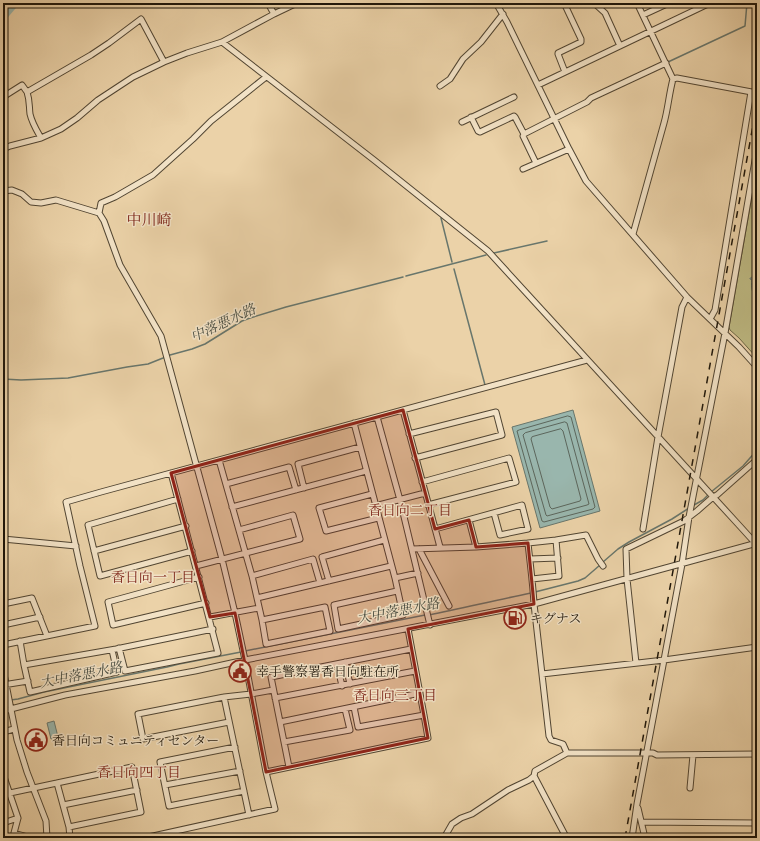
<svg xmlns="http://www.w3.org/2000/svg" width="760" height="841" viewBox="0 0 760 841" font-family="'IM FELL French Canon','Noto Serif JP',serif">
<rect width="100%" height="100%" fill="#ebd2a8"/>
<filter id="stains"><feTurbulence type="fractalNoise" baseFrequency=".005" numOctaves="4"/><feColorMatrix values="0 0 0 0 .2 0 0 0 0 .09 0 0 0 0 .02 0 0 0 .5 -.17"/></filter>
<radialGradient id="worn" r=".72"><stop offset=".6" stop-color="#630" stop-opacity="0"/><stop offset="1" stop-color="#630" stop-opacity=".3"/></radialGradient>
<path fill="#beba83" stroke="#6e6846" d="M 757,167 L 757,358 L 739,338 L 730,330 L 729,327 Z"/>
<path fill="#99b6ad" stroke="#68766c" d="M 757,252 L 757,300 C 752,294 751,287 752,280 L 750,279 L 750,278 L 752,278 Z
M 573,410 L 600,511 L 540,528 L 512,427 Z
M 54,721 L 58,737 L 51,739 L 47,723 Z"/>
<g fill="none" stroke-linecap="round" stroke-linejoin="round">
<path stroke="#5c665c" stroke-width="1" d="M 568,416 L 571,417 L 595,507 L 593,509 L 544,522 L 542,521 L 517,431 L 519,430 Z
M 565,422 L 567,423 L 589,504 L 587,505 L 547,516 L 546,515 L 523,435 L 525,433 Z
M 561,429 L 563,431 L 581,499 L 580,501 L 552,509 L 550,507 L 531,439 L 532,437 Z"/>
<path stroke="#68766c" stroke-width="1.5" d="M 668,62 L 745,26 L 747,3
M 441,218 L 452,262
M 494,253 L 547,241
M 454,269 L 485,385
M 406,276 L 486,255
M 3,379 L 21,380 L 68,378 L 127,367 L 148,364 L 163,358 L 170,355 L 192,349 L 205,344 L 242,321 L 250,318 L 286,307 L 403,277
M 711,492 L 743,466 L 757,450
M 694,505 L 703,500 L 709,494
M 603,562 L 618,549 L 629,542 L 672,519 L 689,508
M 535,592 L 578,581 L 585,578 L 600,565
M 429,615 C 463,608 497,600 531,593
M 245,651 L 425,615
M 3,701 L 18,699 L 44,692 L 167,667 L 179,664 L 241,652"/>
<path stroke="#99b6ad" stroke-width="8" d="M 3,17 L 15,3"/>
<g stroke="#514532" stroke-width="7">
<path id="minor" d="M 268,3 L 274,14
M 496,3 L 507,22 L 569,149 L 586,181 L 687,297 L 739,347 L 757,367
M 564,3 L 581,39 L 581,42 L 558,53 L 558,54 L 565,72
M 594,3 L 605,13 L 620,46
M 643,15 L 669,3
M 222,42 L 374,160 L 488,251 L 737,523 L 757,545
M 673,79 L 677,78 L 757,93
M 538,85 L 710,3
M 440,86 L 450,79 L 463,59 L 481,42 L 503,14
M 27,92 C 30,101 29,106 30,114 C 32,123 37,131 41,138
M 3,97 L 22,85 L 27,92 L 91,55 L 109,43 L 141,19 L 164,62
M 471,117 L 478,131 L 480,132 L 514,116 L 515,117 L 524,134
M 462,122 L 514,97
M 3,149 L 10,146 L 41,138 L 61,129 L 77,118 L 98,100 L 133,77 L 164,62 L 187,53 L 222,42 L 274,14 L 297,3
M 536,163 L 523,136 L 524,134 L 587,102 L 591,98 L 666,63
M 523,169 L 569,149
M 3,191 L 12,190 L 22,194 L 31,202 L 41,203 L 56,200 L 99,213 L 104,221 L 120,265 L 161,336 L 222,559 L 235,613 L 245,660 L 266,772 L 275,809 L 144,838
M 99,213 L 101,203 L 115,197 L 153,175 L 193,139 L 211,121 L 266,77
M 633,234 L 664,123 C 668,109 669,94 673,79 L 637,3
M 710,319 L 715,310 L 751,92
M 403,410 L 440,547
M 377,417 L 400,500 L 430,625
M 354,423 L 395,578 L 403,615 L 338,629 L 334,605 L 397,591
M 409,434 L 496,412 L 502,435 L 415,458
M 219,460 L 252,576 L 262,620 L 325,607 L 330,631 L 266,644 L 262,620
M 422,482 L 509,458 L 516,482 L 428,505
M 226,484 L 289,467 L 296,490
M 304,488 L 298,464 L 360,447
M 372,494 L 319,508 L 326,531 L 378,518
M 178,499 L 88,525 L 100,576 L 192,551
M 375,506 L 425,493
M 232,507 L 366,471
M 469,520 L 476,547
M 435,529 L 522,505 L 528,529 L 500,535 L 494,513
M 643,529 L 658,437 L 682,307 L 687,297
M 3,539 L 76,546
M 556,540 L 586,535 L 598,559 L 603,566
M 412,549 L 476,547 L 528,543
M 419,549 L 449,606
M 94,551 L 186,526
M 530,559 L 558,558
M 196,566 L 300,539 L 293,515 L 239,530
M 252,576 L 313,559 L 320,583
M 199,577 L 108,602 L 113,625 L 206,603
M 395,578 L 418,573
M 532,579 L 559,576 L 556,540 L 528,543 C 530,563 533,584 534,604 L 549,736 L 551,740 L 563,744 L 567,753
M 329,581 L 322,557 L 384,540
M 257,598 L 391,566
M 3,604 L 32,598 L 47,636
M 210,617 L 259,608
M 3,625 L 40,617
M 20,641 L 24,665 L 116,649 L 213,629
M 3,645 L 95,626 L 80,566 L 66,502 L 101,492 L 587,360
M 119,648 L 125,671 L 218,653 L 171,473
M 345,662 L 350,684
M 636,663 L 627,579 L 626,549 L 684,521 L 697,511 L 713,497 L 717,495 L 753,463
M 337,664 L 342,686
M 24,665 L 30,692 L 117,672 L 112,650
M 3,669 L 17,740 L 27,772 L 46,821 L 47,838
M 542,674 L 664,660 L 757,647
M 3,685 L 28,681
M 224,697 L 249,815
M 275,698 L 415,671
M 354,707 L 358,727 L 424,715
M 3,711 L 65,695 L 195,671 L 245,660 L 534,604 L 757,543
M 229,722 L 143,739 L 138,714 L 224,697 L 251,694 L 273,690
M 280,722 L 420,693
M 3,732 L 14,729
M 284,742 L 350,730 L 345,709
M 235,747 L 160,762 L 169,806 L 244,791
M 289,767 L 271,677 L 411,649
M 266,772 L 428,738 L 424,715 L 408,629
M 3,774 L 18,818 L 14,833 L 31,838
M 534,776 L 565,835 L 565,838
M 57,783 L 69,827 L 70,838
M 165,785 L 240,771
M 690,788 L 693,755
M 10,793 L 132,767 L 141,812 L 69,827
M 63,805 L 137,790
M 638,808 L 645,838
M 642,822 L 757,823
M 3,823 L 18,818
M 444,838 L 452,824 L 461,818 L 472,814 L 508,790 L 529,780 L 534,776 L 535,771 L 567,753 L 653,753 L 657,755 L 757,754
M 632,838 L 637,804 L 682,564 L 689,517 L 725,333 L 757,149"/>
</g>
<use href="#minor" stroke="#f2e2c6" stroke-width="5"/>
<path stroke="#1e160a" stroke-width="1.5" stroke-dasharray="7 7" stroke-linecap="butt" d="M 625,838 L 757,103"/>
</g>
<path fill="#8f2418" fill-opacity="0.2" stroke="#8f2418" stroke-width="3" stroke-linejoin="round" d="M 403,410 L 435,529 L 469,520 L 476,547 L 528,543 L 534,604 L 408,629 L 428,738 L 266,772 L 235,613 L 210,617 L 171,473 Z"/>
<defs>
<g id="fuel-ring" transform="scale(1.15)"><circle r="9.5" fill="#f2e2c6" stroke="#8f2418" stroke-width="1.5"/><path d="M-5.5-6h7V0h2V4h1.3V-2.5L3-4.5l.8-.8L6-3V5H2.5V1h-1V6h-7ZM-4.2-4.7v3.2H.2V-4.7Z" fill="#8f2418"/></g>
<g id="civic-ring" transform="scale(1.15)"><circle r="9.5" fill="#f2e2c6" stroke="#8f2418" stroke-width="1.5"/><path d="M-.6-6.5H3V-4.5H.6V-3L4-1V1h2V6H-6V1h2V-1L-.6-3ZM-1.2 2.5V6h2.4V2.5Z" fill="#8f2418"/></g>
</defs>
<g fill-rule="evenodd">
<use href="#fuel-ring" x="515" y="618"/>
<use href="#civic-ring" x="240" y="671"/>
<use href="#civic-ring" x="36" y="740"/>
</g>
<g text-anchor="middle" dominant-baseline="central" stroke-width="3" stroke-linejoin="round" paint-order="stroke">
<g font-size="13" fill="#1e160a" stroke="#f2e2c6" text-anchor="start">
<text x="530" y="618">キグナス</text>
<text x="256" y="671">幸手警察署香日向駐在所</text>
<text x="52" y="740">香日向コミュニティセンター</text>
</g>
<g font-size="14" font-style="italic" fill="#494e43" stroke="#f2e2c6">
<text transform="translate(223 323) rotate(-25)">中落悪水路</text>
<text transform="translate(398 611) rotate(-11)">大中落悪水路</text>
<text transform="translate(81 675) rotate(-11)">大中落悪水路</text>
</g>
<g font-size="14" fill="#7a1f14" stroke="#f2e2c6">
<text x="410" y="510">香日向二丁目</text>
<text x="153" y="577">香日向一丁目</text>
<text x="395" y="695">香日向三丁目</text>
<text x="139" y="772">香日向四丁目</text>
</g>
<g font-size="15" fill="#7a1f14" stroke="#f2e2c6">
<text x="149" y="220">中川崎</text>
</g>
</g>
<rect width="760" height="841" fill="none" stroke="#ebd2a8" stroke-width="16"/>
<rect x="4" y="4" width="752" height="833" fill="none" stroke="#1e160a" stroke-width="2"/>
<rect x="8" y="8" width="744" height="825" fill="none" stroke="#1e160a"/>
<rect width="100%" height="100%" filter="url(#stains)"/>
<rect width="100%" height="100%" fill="url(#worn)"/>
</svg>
